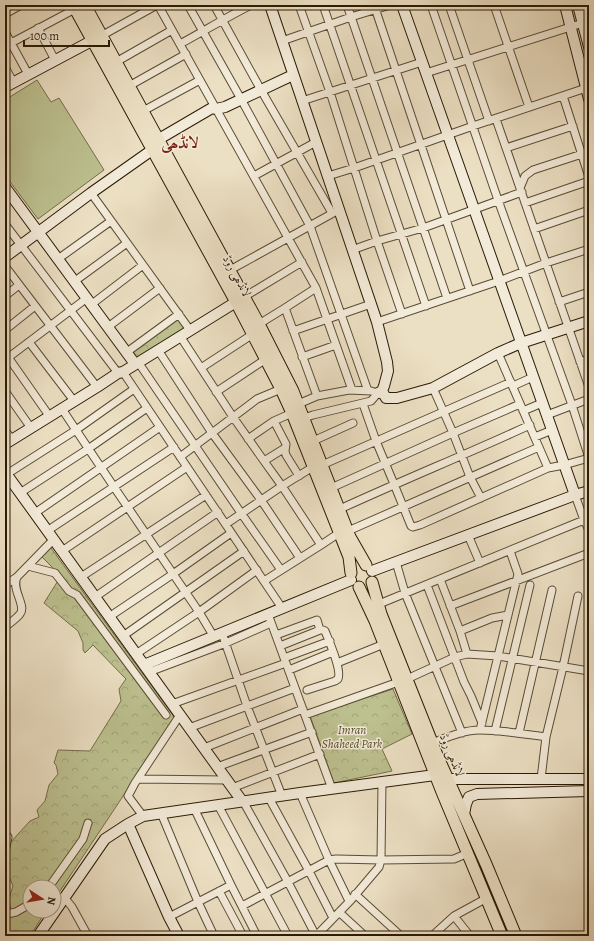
<svg xmlns="http://www.w3.org/2000/svg" width="594" height="941" viewBox="0 0 594 941" font-family="Alegreya,Amiri,serif">
<defs>
<pattern id="forest-crowns" width="20" height="18" patternUnits="userSpaceOnUse"><rect width="20" height="18" fill="#bdc190"/><path d="M2 6a3 3 0 1 1 6 0M12 15a3 3 0 1 1 6 0" fill="none" stroke="#a3a57b"/></pattern>
</defs>
<rect width="100%" height="100%" fill="#ece0c4"/>
<filter id="stains"><feTurbulence type="fractalNoise" baseFrequency=".005" numOctaves="4"/><feColorMatrix values="0 0 0 0 .2 0 0 0 0 .09 0 0 0 0 .02 0 0 0 .5 -.17"/></filter>
<radialGradient id="worn" r=".72"><stop offset=".6" stop-color="#630" stop-opacity="0"/><stop offset="1" stop-color="#630" stop-opacity=".3"/></radialGradient>
<path fill="url(#forest-crowns)" stroke="#746e4a" d="M 179,314 L 190,330 L 135,364 L 127,352 Z
M 51,548 L 175,718 L 54,900 L 54,887 L 30,887 L 30,911 L 46,911 L 30,936 L 5,936 L 5,921 L 9,919 L 8,902 L 13,886 L 8,874 L 7,855 L 9,844 L 30,821 L 39,817 L 37,810 L 45,801 L 49,785 L 58,774 L 56,765 L 54,763 L 58,750 L 90,751 L 121,701 L 119,689 L 126,679 L 93,645 L 85,653 L 83,650 L 83,643 L 78,631 L 44,603 L 61,576 L 41,556 Z
M 393,689 L 412,734 L 382,749 L 392,771 L 334,783 L 310,716 Z"/>
<path fill="#bdc190" stroke="#746e4a" d="M 37,80 L 51,102 L 59,98 L 104,170 L 38,219 L 5,175 L 5,100 Z"/>
<g fill="none" stroke-linecap="round" stroke-linejoin="round">
<g stroke="#5b4c35" stroke-width="9">
<path id="street" d="M 158,5 L 316,288 L 352,390
M 188,5 L 241,99 L 310,226 L 368,391
M 214,5 L 261,90 L 332,213
M 299,5 L 330,92 L 377,241 L 402,314
M 323,5 L 426,306
M 347,5 L 447,298
M 374,5 L 470,291
M 431,5 L 498,200 L 572,405 L 589,458
M 449,5 L 489,121
M 494,5 L 529,107
M 5,14 L 21,5
M 38,28 L 55,60
M 5,32 L 28,74
M 101,36 L 157,5
M 282,41 L 351,17 L 390,5
M 11,43 L 75,9
M 180,44 C 204,31 227,17 251,5
M 116,62 L 172,30
M 5,67 L 13,82
M 426,73 L 583,23
M 129,86 L 186,54
M 563,96 L 589,177
M 302,101 L 422,62
M 143,111 L 200,80
M 496,119 L 589,387
M 506,148 L 573,126
M 254,176 L 316,142
M 328,176 L 354,168 L 473,126 L 586,88 L 589,85
M 520,188 L 525,176 L 533,170 L 582,154
M 91,193 L 190,330
M 525,203 L 589,181
M 5,224 L 118,373
M 534,229 L 589,210
M 352,250 L 377,241 L 423,228 L 522,192
M 58,259 L 111,221
M 5,266 L 97,387
M 230,270 L 335,212
M 75,281 L 127,243
M 5,296 L 19,285
M 244,297 L 302,262
M 559,302 L 589,292
M 92,304 L 143,265
M 285,308 L 316,288
M 377,322 L 499,281 L 546,263 L 589,249
M 259,324 L 285,308 L 317,396
M 108,327 L 160,288
M 5,330 L 35,306
M 293,331 L 371,304
M 180,336 L 233,417 L 264,461 L 282,486 L 321,545 L 264,581
M 29,342 L 74,401
M 158,350 L 212,433 L 261,500 L 300,558
M 127,352 L 179,314
M 498,353 L 548,468
M 8,357 L 50,417
M 302,357 L 336,345
M 5,360 L 87,298
M 138,362 L 241,513 L 281,570
M 580,362 L 589,359
M 201,368 L 253,334
M 123,372 L 282,608
M 513,386 L 533,377
M 433,388 L 453,433 L 470,477 L 481,498
M 5,391 L 31,428
M 216,392 L 266,359
M 363,404 L 376,441 L 394,484 L 411,526 L 413,527 L 420,525 L 548,468 L 564,465 L 589,458
M 296,405 L 317,396 L 349,390 L 371,391 L 378,393 L 371,401 L 313,415 L 304,418
M 62,409 L 114,487 L 199,612 L 214,637
M 523,411 L 542,403
M 547,415 L 589,399
M 274,421 L 286,444 L 285,451 L 286,455 L 299,476
M 5,430 L 12,440
M 535,437 L 552,430
M 248,439 L 274,421 L 292,413
M 313,441 L 353,423
M 180,457 L 257,399 L 281,389
M 264,461 L 285,448
M 322,465 L 511,382
M 7,474 L 76,430 L 134,389
M 331,488 L 453,433 L 520,404
M 20,493 L 88,449 L 147,408
M 575,495 L 584,520 L 589,530
M 340,509 C 403,480 467,454 530,425
M 35,513 L 160,427
M 226,524 L 282,486 L 313,467
M 47,531 L 174,447
M 348,531 L 539,447
M 468,535 L 480,563
M 321,545 L 339,533
M 62,551 L 187,467
M 396,562 L 405,593 L 462,733
M 28,566 L 55,573 L 69,591 L 77,595 L 166,715
M 81,577 L 206,495
M 440,579 L 460,631 L 467,654
M 5,585 L 17,577
M 427,585 L 464,682 L 471,696 L 482,723
M 95,597 L 218,512
M 379,604 L 584,520
M 450,606 L 589,553
M 268,614 L 332,789
M 109,617 L 173,574 L 231,533
M 5,627 C 10,623 16,619 20,614 C 27,606 11,590 17,577 L 54,539
M 460,631 L 492,618 L 508,615
M 222,633 L 247,706 L 282,796
M 276,635 L 317,620 L 320,630
M 123,636 L 244,551
M 280,646 L 320,630 L 323,630 L 325,631 C 329,641 342,670 338,679 L 335,681 L 307,690
M 136,654 L 199,612 L 257,570
M 284,658 L 330,641
M 337,663 L 384,644
M 289,670 L 333,652
M 149,672 L 226,643 L 271,623
M 172,704 L 286,663
M 305,715 L 407,679 L 455,657 L 467,654 L 498,656 L 589,671
M 189,728 L 295,688
M 480,730 L 518,574 L 510,551
M 495,731 L 530,585
M 519,733 L 552,590
M 432,743 C 448,737 464,730 480,730 C 502,730 524,734 546,737
M 204,748 L 303,709
M 217,767 L 312,732
M 138,779 L 226,780
M 541,779 L 546,737 L 563,667 L 578,596
M 232,788 L 320,754
M 300,793 L 329,860 L 349,901
M 269,798 L 309,871 L 333,918
M 243,801 L 288,882 L 316,936
M 218,805 L 288,936
M 194,808 L 231,885 L 257,936
M 161,813 L 198,902 L 214,936
M 143,816 L 128,796 L 135,783 L 180,715
M 5,833 L 8,837 L 5,852
M 5,880 L 5,900 L 7,914 L 16,912 L 30,904
M 49,887 L 83,839 L 88,823
M 219,891 L 243,936
M 355,894 L 401,936
M 64,897 L 72,907 L 88,936
M 242,906 L 329,860 L 336,859 L 381,860 L 454,859 L 468,853
M 339,912 L 365,936
M 454,916 L 470,936
M 169,917 L 231,885
M 316,936 L 351,900 L 379,867 L 381,860 L 382,782
M 432,936 L 454,916 L 487,898"/>
</g>
<g stroke="#2b1b05" stroke-width="12">
<path id="secondary" d="M 270,5 L 377,322 L 387,362 L 388,371 L 384,386 L 382,391 L 378,393
M 402,5 L 575,495
M 565,5 L 589,99
M 578,5 L 589,47
M 5,87 L 99,37
M 159,139 L 212,108 L 216,109 L 225,107 L 293,75
M 5,187 L 135,364
M 5,257 L 91,193 L 152,150
M 382,391 L 386,398 L 397,398 L 433,388 L 498,353 L 521,343 L 589,321
M 5,444 L 97,387 L 118,373 L 123,372 L 236,302
M 5,472 L 242,801
M 372,571 L 575,495 L 589,491
M 144,665 L 351,580
M 448,779 L 589,779
M 464,814 L 466,804 L 469,797 L 477,794 L 589,791
M 128,824 L 169,917 L 179,936
M 38,936 L 105,839 L 128,824 L 143,816 L 300,793 L 435,775"/>
</g>
<g stroke="#2b1b05" stroke-width="13">
<path id="primary" d="M 73,5 L 236,302 L 281,389 L 292,413 L 349,557 L 351,573
M 85,5 L 259,324 L 293,391 L 350,537 L 366,565
M 372,582 L 381,614 L 437,755 L 486,864 L 516,936
M 359,587 L 375,621 L 442,792 L 502,936"/>
</g>
<use href="#street" stroke="#f3ebd9" stroke-width="7"/>
<use href="#secondary" stroke="#f3ebd9" stroke-width="10"/>
<use href="#primary" stroke="#ece0c4" stroke-width="11"/>
</g>
<g text-anchor="middle" dominant-baseline="central" stroke-width="3" stroke-linejoin="round" paint-order="stroke">
<g font-size="12" fill="#2b1b05" stroke="#f3ebd9">
<text transform="translate(237 276) rotate(61)">لانڈھی روڈ</text>
<text transform="translate(452 755) rotate(67)">لانڈھی روڈ</text>
</g>
<g font-size="12" font-style="italic" fill="#574d2f" stroke="#f3ebd9">
<text x="352" y="730">Imran<tspan x="352" dy="14">Shaheed Park</tspan></text>
</g>
<g font-size="16" font-weight="bold" fill="#7a1f14" stroke="#f3ebd9">
<text x="180" y="143">لانڈھی</text>
</g>
</g>
<rect width="594" height="941" fill="none" stroke="#ece0c4" stroke-width="20"/>
<rect x="6" y="6" width="582" height="929" fill="none" stroke="#2b1b05" stroke-width="2"/>
<rect x="10" y="10" width="574" height="921" fill="none" stroke="#2b1b05"/>
<g transform="translate(42 899) rotate(102)"><circle r="19" fill="#f3ebd9" stroke="#a39884"/>
<path d="M0-3L7 15L0 10L-7 15Z" fill="#8f2418"/>
<text y="-6" font-size="11" font-weight="bold" text-anchor="middle" fill="#2b1b05">N</text>
</g>
<path d="M24 40v6h85v-6" fill="none" stroke="#2b1b05" stroke-width="2"/>
<text x="30" y="40" font-size="12" fill="#2b1b05" stroke="#f3ebd9" stroke-width="3" paint-order="stroke">100 m</text>
<rect width="100%" height="100%" filter="url(#stains)"/>
<rect width="100%" height="100%" fill="url(#worn)"/>
</svg>
